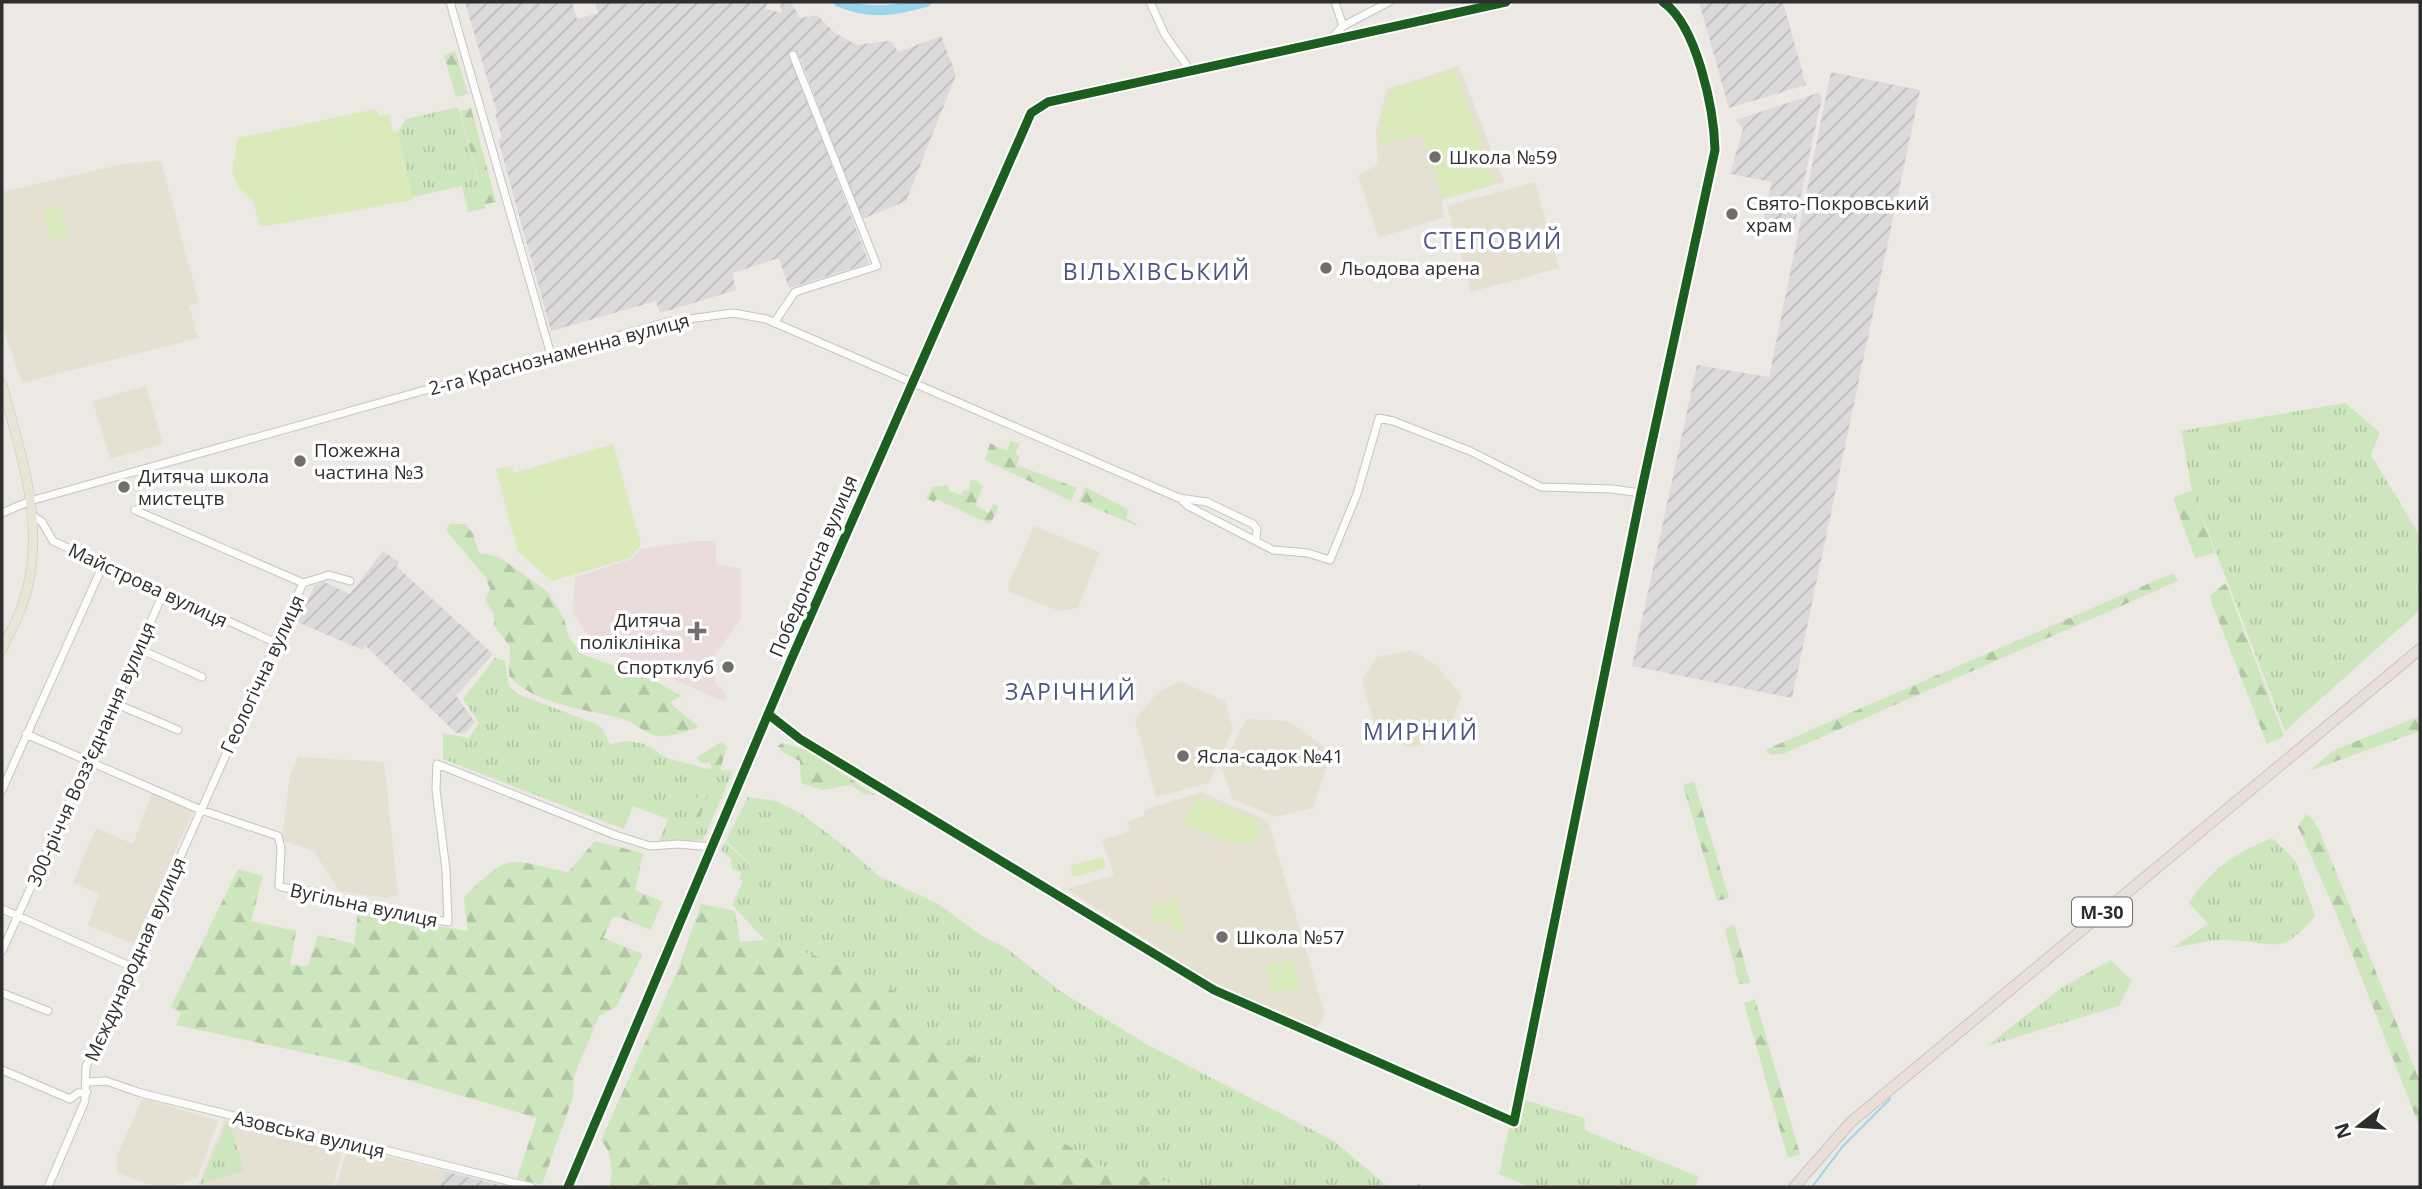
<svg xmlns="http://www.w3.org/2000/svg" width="2422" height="1189" viewBox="0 0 2422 1189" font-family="'Open Sans',sans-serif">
<defs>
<pattern id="industrial-furrows" width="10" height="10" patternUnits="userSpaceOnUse" patternTransform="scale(1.75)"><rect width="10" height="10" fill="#dcd9db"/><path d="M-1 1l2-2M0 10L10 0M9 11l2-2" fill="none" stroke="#bdbbbc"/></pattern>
<pattern id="grass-tufts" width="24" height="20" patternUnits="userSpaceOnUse" patternTransform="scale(1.75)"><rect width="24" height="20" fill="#cee6be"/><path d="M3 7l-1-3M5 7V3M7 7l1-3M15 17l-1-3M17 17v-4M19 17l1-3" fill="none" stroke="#b1c6a4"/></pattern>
<pattern id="forest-firs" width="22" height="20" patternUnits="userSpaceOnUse" patternTransform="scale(1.75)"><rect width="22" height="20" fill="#cee6be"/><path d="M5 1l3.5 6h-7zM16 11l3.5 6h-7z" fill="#b1c6a4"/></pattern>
</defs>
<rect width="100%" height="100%" fill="#ece8e4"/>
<path fill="url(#industrial-furrows)" d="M 465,2 L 572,2 L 577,19 L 598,13 L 595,2 L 767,2 L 766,9 L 782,13 L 780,4 L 791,2 L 800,18 L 817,15 L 835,33 L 857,45 L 887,41 L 892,42 L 898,52 L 941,36 L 956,75 L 906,201 L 862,219 L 800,58 L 792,61 L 869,263 L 789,288 L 779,258 L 732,273 L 736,290 L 660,313 L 656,301 L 551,331 L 498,139 L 502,138 L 495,114 L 497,113 Z
M 1699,2 L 1783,2 L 1806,85 L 1729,108 Z
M 1831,72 L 1920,90 L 1792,698 L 1632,666 L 1697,365 L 1769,377 Z
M 1818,93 L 1822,97 L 1792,237 L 1761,230 L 1772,182 L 1730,174 L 1743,129 L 1736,120 Z
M 383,551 L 399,562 L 396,566 L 493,654 L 456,696 L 475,722 L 465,733 L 456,733 L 365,645 L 363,650 L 297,622 L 315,585 L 324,582 L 350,594 Z
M 445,1171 L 507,1187 L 439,1187 Z"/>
<path fill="#e6e0d3" d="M 1459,66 L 1504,182 L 1441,200 L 1444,217 L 1379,238 L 1358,175 L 1378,165 L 1376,130 L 1387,89 Z
M 161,161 L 199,303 L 189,306 L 198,338 L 22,383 L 2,324 L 2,192 L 123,164 Z
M 1535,182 L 1559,268 L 1471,292 L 1447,206 Z
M 146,386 L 163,444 L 110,459 L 93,401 Z
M 1034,526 L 1100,552 L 1078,608 L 1059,611 L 1010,592 L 1008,586 Z
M 1411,650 L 1437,666 L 1462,696 L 1450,726 L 1436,740 L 1409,748 L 1376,731 L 1362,680 L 1377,657 Z
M 1180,681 L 1225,701 L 1233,729 L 1209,783 L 1156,797 L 1135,720 L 1157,693 Z
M 1246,719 L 1289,721 L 1323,746 L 1327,765 L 1313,808 L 1275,817 L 1233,799 L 1221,768 Z
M 298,757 L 384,762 L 398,895 L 387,898 L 339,891 L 314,851 L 282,840 L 290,775 Z
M 1201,792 L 1268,821 L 1325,1015 L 1314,1031 L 1215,985 L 1067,889 L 1114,875 L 1102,840 L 1130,831 L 1127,821 L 1144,816 L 1144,810 Z
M 152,793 L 194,809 L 134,944 L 88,925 L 99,894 L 73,883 L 96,828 L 133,844 Z
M 143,1098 L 218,1121 L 198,1177 L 173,1187 L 155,1187 L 118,1173 L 116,1157 Z
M 225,1120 L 342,1152 L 333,1187 L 190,1187 L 198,1184 Z
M 348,1147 L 445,1171 L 439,1187 L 336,1187 Z"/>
<path fill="#e9dcdb" d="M 695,541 L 716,541 L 716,564 L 741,569 L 741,618 L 715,655 L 715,683 L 727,694 L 723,701 L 595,645 L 573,613 L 575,577 L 630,560 L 641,549 Z"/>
<path fill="url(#grass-tufts)" d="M 458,107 L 485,204 L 485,209 L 468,212 L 462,186 L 412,197 L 398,132 L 406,119 Z
M 2345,403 L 2380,432 L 2371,455 L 2420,536 L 2420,610 L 2285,731 L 2192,490 L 2181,431 Z
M 495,658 L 505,661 L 509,686 L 518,694 L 596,724 L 602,728 L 610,744 L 627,741 L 645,744 L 667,758 L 704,768 L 733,771 L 703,840 L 659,841 L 668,819 L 633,806 L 624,829 L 443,759 L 443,733 L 469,738 L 479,723 L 463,699 Z
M 748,797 L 776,801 L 803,815 L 847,848 L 879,876 L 940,905 L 982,936 L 1006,948 L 1060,991 L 1148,1045 L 1334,1141 L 1388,1187 L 1188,1187 L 1103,1167 L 1059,1140 L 1023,1124 L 989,1096 L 976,1060 L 916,1024 L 894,991 L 835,962 L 765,940 L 732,905 L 743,881 L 739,879 L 742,873 L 732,869 L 731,859 L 721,850 L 725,842 L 749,864 L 745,877 L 750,864 L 726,841 Z
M 2272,838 L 2295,860 L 2315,915 C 2281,959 2273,941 2227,940 C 2209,940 2190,945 2172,948 L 2208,924 L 2189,903 C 2213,867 2232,855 2272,838 Z
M 2111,960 L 2132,981 L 2119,1006 L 1987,1046 L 2061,988 Z
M 1524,1100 L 1584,1118 L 1585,1130 L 1699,1177 L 1696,1187 L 1530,1187 L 1499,1174 L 1509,1128 L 1514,1127 Z
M 229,1119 L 244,1171 L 200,1184 Z"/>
<path fill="url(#forest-firs)" d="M 455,51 L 468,94 L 456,97 L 444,55 Z
M 471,108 L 496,202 L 485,204 L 460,111 Z
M 1010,441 L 1020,444 L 1015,454 L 1020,457 L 1017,465 L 1077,488 L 1071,501 L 985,460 L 990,443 L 1007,451 Z
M 975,480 L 983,486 L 975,506 L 989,513 L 993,504 L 999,507 L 990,524 L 936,499 L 934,502 L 926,498 L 933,487 L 947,485 L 950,491 L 961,495 L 964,490 L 969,491 L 970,481 Z
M 1085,487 L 1129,510 L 1126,518 L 1137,524 L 1136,526 L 1079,501 Z
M 2192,490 L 2215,553 L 2195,558 L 2173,498 Z
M 450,524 L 465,524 L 473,534 L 479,553 L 499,557 L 547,591 L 564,619 L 569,637 L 582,654 L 657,682 L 681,696 L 670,703 L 699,727 C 685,732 672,737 657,736 C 645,734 635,722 623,719 C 587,709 535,705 509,676 L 510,647 L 494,625 L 494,614 L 485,600 L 490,589 L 486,578 L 446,530 Z
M 2173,573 L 2178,581 L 1783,754 L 1771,755 L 1765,750 Z
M 2226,583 L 2284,736 L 2267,744 L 2209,596 Z
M 2420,716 L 2420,731 L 2309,771 L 2334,750 Z
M 721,742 L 727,747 L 720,770 L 713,772 L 710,762 L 701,764 L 697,757 Z
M 782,743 L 807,750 L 875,795 L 864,794 L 851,785 L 822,790 L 801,783 L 800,761 L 784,753 L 778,746 Z
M 711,781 L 701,815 L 693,824 L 690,818 L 702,784 Z
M 1694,781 L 1729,898 L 1717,901 L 1683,785 Z
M 2306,814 L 2312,818 L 2320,832 L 2420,1082 L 2420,1128 L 2335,910 L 2298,827 Z
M 595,841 L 643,853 L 635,890 L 663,902 L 650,930 L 620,917 L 613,917 L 603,938 L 643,954 L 616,1007 L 599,1016 L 574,1076 L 573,1097 L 542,1185 L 517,1178 L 537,1118 L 343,1061 L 176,1025 L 181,1013 L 171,1007 L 238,869 L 263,876 L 251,921 L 296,931 L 290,965 L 308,966 L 318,935 L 354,944 L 358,912 L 468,931 L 464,897 C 511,851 506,859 568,872 Z
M 701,904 L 735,911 L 740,942 L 765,940 L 835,962 L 894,991 L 916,1024 L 976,1060 L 989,1096 L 1023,1124 L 1059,1140 L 1103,1167 L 1189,1187 L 610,1187 C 613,1170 612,1153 601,1140 L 677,972 Z
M 1734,924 L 1750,983 L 1739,984 L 1725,929 Z
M 1755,999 L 1800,1154 L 1788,1158 L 1744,1003 Z"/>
<path fill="#d9eabb" d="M 1455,71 L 1495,184 L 1443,199 L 1422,134 L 1379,145 C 1378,125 1382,106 1392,89 Z
M 376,109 L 379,116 L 389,114 L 393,132 L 398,132 L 413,200 L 260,227 L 253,202 L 238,187 L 232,171 L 238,138 Z
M 60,205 L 68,237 L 51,240 L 43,209 Z
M 613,444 L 641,544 L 630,558 L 552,581 L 518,552 L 496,469 L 511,466 L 514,473 Z
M 1197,796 L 1257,820 C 1274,869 1197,828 1183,822 Z
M 1103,857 L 1106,868 L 1073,877 L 1070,866 Z
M 1176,899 L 1185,931 L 1174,934 L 1169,920 L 1155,924 L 1149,907 Z
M 1292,959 L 1301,989 L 1272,992 L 1266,966 Z"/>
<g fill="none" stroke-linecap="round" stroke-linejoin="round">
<path stroke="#99d6ec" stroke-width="2" d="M 1418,1185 L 1423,1187
M 1812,1187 L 1843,1146 L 1890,1099"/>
<path stroke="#99d6ec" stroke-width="10" d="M 839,2 C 870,15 894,11 926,2"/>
<g stroke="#c5c4c5" stroke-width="9">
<path id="minor" d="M 450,2 L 551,355
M 1150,2 L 1165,35 L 1190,70
M 1335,2 L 1343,26
M 1329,41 L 1343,26 L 1389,2
M 774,323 L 795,292 L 877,266 L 793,55
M 1180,498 L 1188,506 L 1273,550 L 1308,553 L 1330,560 L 1357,494 L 1379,418 L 1393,421 L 1470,451 L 1541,487 L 1612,489 L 1641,493
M 135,510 L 303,583
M 2,513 L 30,501 L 667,322 L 733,313 L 766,319 L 1179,498 L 1207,502 L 1253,524 L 1257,529 L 1256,541
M 32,515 L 42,522 L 53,541 L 274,642
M 139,649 L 202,677
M 114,703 L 178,730
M 768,714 L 800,739 L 1214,990 L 1514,1122 L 1641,493 L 1715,150 C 1714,110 1697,25 1663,2
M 26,734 L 201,810 L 278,836 L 281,848 L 279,886 C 295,892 322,888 333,901 L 448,922 L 446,870 L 436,790 L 437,764 L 615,835 L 650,846 L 678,844 L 712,847
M 2,790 L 103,565
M 2,909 L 132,967
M 2,951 L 164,592
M 2,993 L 48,1011
M 2,1070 L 70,1099 L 78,1093 L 87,1092
M 88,1082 L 106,1081 L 141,1093 L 356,1146 L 362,1144 L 531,1187
M 48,1187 L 85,1101 L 86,1067 L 303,583 L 329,575 L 350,581
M 568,1187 L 791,660 L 1031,113 L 1048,102 L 1506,2"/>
</g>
<g stroke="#c6c5c4" stroke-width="10">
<path id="major" d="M 2,384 C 21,455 49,533 22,606 C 17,621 8,635 2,650"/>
</g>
<g stroke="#c6c5c4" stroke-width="12">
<path id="highway" d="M 1794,1187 L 1851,1122 L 2420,649"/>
</g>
<use href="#minor" stroke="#fcfcfb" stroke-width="7"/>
<use href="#major" stroke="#e8e4d6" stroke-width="9"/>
<use href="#highway" stroke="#eadfd6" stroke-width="10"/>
<g stroke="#fff" stroke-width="13">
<path id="cycleway" d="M 768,714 L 800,739 L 1214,990 L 1514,1122 L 1641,493 L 1715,150 C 1714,110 1697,25 1663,2
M 568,1187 L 791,660 L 1031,113 L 1048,102 L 1506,2"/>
</g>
<use href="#cycleway" stroke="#1b5e20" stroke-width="9"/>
</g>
<g fill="#706f6e" stroke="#fff" stroke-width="2.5">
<circle cx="1435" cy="157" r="7"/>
<circle cx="1732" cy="214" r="7"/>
<circle cx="1326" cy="268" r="7"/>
<circle cx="300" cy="461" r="7"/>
<circle cx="124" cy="487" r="7"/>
<path d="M693.5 620.5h7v7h7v7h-7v7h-7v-7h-7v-7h7z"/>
<circle cx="728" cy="667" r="7"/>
<circle cx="1183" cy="756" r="7"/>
<circle cx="1222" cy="937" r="7"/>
</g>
<g text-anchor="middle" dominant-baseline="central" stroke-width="7" stroke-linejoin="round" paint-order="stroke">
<rect fill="#fff" stroke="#6d6d6d" stroke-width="2" x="2072" y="897.5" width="60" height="29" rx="5"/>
<g font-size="18" font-weight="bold" fill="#2e2e2e">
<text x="2102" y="912">М-30</text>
</g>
<g font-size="19" fill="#2e2e2e" stroke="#fff" text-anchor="start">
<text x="1449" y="157">Школа №59</text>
<text x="1746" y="203">Свято-Покровський<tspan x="1746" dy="22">храм</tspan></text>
<text x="1340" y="268">Льодова арена</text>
<text x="314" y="450">Пожежна<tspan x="314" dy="22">частина №3</tspan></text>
<text x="138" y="476">Дитяча школа<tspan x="138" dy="22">мистецтв</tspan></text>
<text x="681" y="620" text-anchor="end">Дитяча<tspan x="681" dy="22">поліклініка</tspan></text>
<text x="714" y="667" text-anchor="end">Спортклуб</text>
<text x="1197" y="756">Ясла-садок №41</text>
<text x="1236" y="937">Школа №57</text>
</g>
<g font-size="19" fill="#2e2e2e" stroke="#fff">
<text transform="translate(559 354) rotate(-15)">2-га Краснознаменна вулиця</text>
<text transform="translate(813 566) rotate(-67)">Победоносна вулиця</text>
<text transform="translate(148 585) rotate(25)">Майстрова вулиця</text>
<text transform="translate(262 674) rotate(-65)">Геологічна вулиця</text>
<text transform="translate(91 754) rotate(-66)">300-річчя Возз’єднання вулиця</text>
<text transform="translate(364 905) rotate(12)">Вугільна вулиця</text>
<text transform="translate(135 959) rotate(-66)">Мєждународная вулиця</text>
<text transform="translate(309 1134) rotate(13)">Азовська вулиця</text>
</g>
<g font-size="23" letter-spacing="2" fill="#4d5680" stroke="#fff">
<text x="1493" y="240">СТЕПОВИЙ</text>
<text x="1157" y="271">ВІЛЬХІВСЬКИЙ</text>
<text x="1071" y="691">ЗАРІЧНИЙ</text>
<text x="1421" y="731">МИРНИЙ</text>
</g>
</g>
<rect width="2422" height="1189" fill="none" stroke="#2e2e2e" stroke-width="7"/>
<g transform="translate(2359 1126) rotate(253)" stroke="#ffffff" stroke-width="5" paint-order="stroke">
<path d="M0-5L12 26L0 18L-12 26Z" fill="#2e2e2e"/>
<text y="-10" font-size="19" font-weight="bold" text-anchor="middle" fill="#2e2e2e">N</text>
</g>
</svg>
